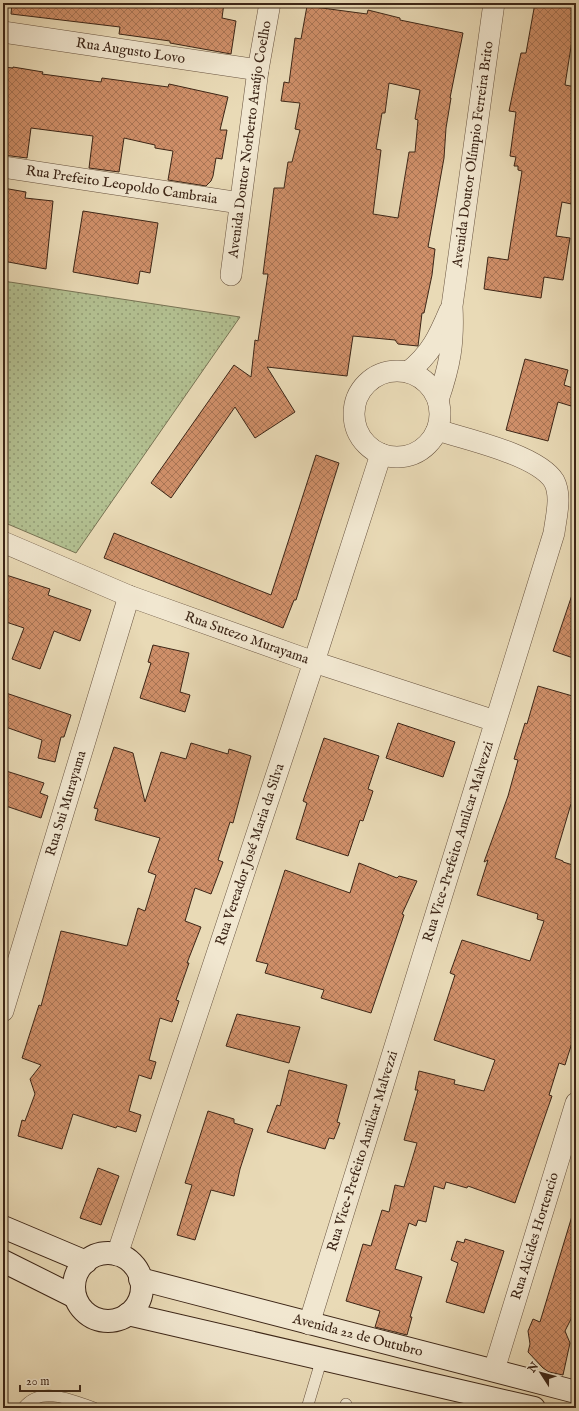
<svg xmlns="http://www.w3.org/2000/svg" width="579" height="1411" viewBox="0 0 579 1411" font-family="'IM FELL English',serif">
<defs>
<pattern id="park-dots" width="8" height="8" patternUnits="userSpaceOnUse"><rect width="8" height="8" fill="#b3c091"/><path d="M2 2h.1M6 6h.1" fill="none" stroke="#939c75" stroke-width="1.8" stroke-linecap="round"/></pattern>
<pattern id="building-cross-hatch" width="8" height="8" patternUnits="userSpaceOnUse"><rect width="8" height="8" fill="#cf8f69"/><path d="M0 0l8 8M0 8l8-8" fill="none" stroke="#a97555"/></pattern>
</defs>
<rect width="100%" height="100%" fill="#e9dab6"/>
<filter id="stains"><feTurbulence type="fractalNoise" baseFrequency=".005" numOctaves="4"/><feColorMatrix values="0 0 0 0 .2 0 0 0 0 .09 0 0 0 0 .02 0 0 0 .5 -.17"/></filter>
<radialGradient id="worn" r=".72"><stop offset=".6" stop-color="#630" stop-opacity="0"/><stop offset="1" stop-color="#630" stop-opacity=".3"/></radialGradient>
<path fill="url(#park-dots)" stroke="#787354" d="M 3,281 L 240,317 L 76,553 L 3,522 Z"/>
<path fill="url(#building-cross-hatch)" stroke="#3d2617" fill-rule="evenodd" d="M 12,3 L 224,3 L 222,18 L 236,21 L 231,54 L 170,43 L 170,41 L 119,34 L 120,27 L 11,14 Z
M 535,3 L 575,3 L 573,14 L 576,15 L 565,85 L 576,87 L 576,205 L 562,202 L 556,236 L 570,238 L 563,280 L 544,277 L 541,298 L 484,289 L 488,257 L 508,260 L 522,171 L 518,170 L 518,166 L 514,166 L 516,157 L 510,156 L 516,112 L 509,111 L 521,53 L 526,53 Z
M 307,6 L 367,14 L 368,10 L 400,18 L 400,20 L 463,33 L 450,98 L 451,98 L 446,128 L 444,158 L 428,247 L 435,249 L 432,275 L 424,313 L 422,313 L 418,346 L 398,344 L 395,340 L 353,336 L 347,376 L 267,367 L 295,412 L 255,438 L 235,407 L 171,498 L 151,483 L 234,365 L 251,377 L 255,340 L 258,341 L 268,274 L 263,274 L 274,188 L 284,188 L 288,162 L 292,162 L 300,130 L 295,129 L 300,103 L 281,101 L 284,82 L 289,83 L 295,38 L 301,39 ZM 389,83 L 420,90 L 415,119 L 418,120 L 415,152 L 409,152 L 398,218 L 373,214 L 381,150 L 376,149 L 382,113 L 385,113 Z
M 3,67 L 13,68 L 13,67 L 43,72 L 42,74 L 101,82 L 102,78 L 168,87 L 169,84 L 228,97 L 220,130 L 227,130 L 222,159 L 216,158 L 213,176 L 211,181 L 206,186 L 168,180 L 173,151 L 155,148 L 155,145 L 124,138 L 119,172 L 89,168 L 93,136 L 31,128 L 27,158 L 3,155 Z
M 3,188 L 26,192 L 25,198 L 53,201 L 46,269 L 3,261 Z
M 83,211 L 158,223 L 150,273 L 140,271 L 138,284 L 73,272 Z
M 525,359 L 568,370 L 564,385 L 576,389 L 571,406 L 558,402 L 548,441 L 506,430 Z
M 316,455 L 339,463 L 296,600 L 294,600 L 283,628 L 104,558 L 114,533 L 271,595 Z
M 3,574 L 50,589 L 48,595 L 91,610 L 80,641 L 54,631 L 40,669 L 12,659 L 24,628 L 3,621 Z
M 573,592 L 576,593 L 576,659 L 553,651 Z
M 153,645 L 189,653 L 180,692 L 190,695 L 185,712 L 140,698 L 151,663 L 148,662 Z
M 538,686 L 576,697 L 576,806 L 571,804 L 555,858 L 563,861 L 563,862 L 576,866 L 576,1030 L 565,1065 L 559,1063 L 549,1095 L 552,1096 L 515,1203 L 468,1186 L 467,1188 L 446,1182 L 444,1189 L 434,1186 L 426,1222 L 418,1220 L 416,1226 L 409,1223 L 395,1269 L 422,1277 L 410,1317 L 412,1317 L 407,1335 L 375,1327 L 380,1311 L 346,1301 L 363,1244 L 371,1246 L 382,1210 L 389,1212 L 395,1185 L 404,1187 L 417,1143 L 404,1140 L 418,1090 L 415,1090 L 419,1071 L 455,1080 L 454,1084 L 484,1091 L 495,1060 L 434,1040 L 455,975 L 450,973 L 462,940 L 530,961 L 544,921 L 537,919 L 538,914 L 477,895 L 488,860 L 484,862 L 508,796 L 518,760 L 514,759 L 525,723 L 527,724 Z
M 3,692 L 71,715 L 64,737 L 61,737 L 55,762 L 38,758 L 42,740 L 3,726 Z
M 398,723 L 455,742 L 443,777 L 386,758 Z
M 324,738 L 379,756 L 368,789 L 373,791 L 363,821 L 360,820 L 348,856 L 296,839 L 307,803 L 303,801 Z
M 191,743 L 228,754 L 229,749 L 251,756 L 233,823 L 230,822 L 218,860 L 223,862 L 211,894 L 195,888 L 185,921 L 201,927 L 187,963 L 189,963 L 176,1000 L 179,1001 L 172,1022 L 160,1018 L 149,1060 L 156,1062 L 151,1079 L 139,1075 L 129,1111 L 141,1115 L 136,1132 L 117,1126 L 116,1128 L 73,1114 L 62,1149 L 18,1136 L 22,1120 L 25,1121 L 35,1094 L 30,1079 L 41,1065 L 22,1058 L 39,1005 L 41,1006 L 61,931 L 127,946 L 138,908 L 145,911 L 156,875 L 148,872 L 160,838 L 95,820 L 98,809 L 94,808 L 114,747 L 133,753 L 145,802 L 161,752 L 186,759 Z
M 3,770 L 44,783 L 40,793 L 48,796 L 41,818 L 3,805 Z
M 359,863 L 397,878 L 399,876 L 417,881 L 402,914 L 404,915 L 371,1013 L 321,998 L 324,990 L 265,973 L 268,964 L 256,961 L 285,870 L 350,893 Z
M 237,1014 L 300,1027 L 289,1063 L 226,1046 Z
M 289,1070 L 347,1085 L 337,1122 L 340,1123 L 334,1139 L 329,1138 L 325,1149 L 267,1132 L 277,1105 L 280,1106 Z
M 208,1111 L 234,1119 L 234,1123 L 253,1129 L 240,1169 L 234,1196 L 211,1190 L 195,1240 L 177,1235 L 192,1185 L 185,1183 Z
M 98,1168 L 119,1176 L 101,1225 L 80,1218 Z
M 572,1216 L 576,1217 L 576,1309 L 565,1331 L 570,1343 L 563,1375 L 549,1372 L 543,1368 L 528,1352 L 530,1344 L 528,1331 L 533,1319 L 540,1322 Z
M 465,1239 L 504,1251 L 484,1313 L 446,1302 L 458,1263 L 451,1260 L 457,1241 L 464,1243 Z"/>
<g fill="none" stroke-linecap="round" stroke-linejoin="round">
<g stroke="#68533f" stroke-width="12">
<path id="lane" d="M 23,1408 C 41,1385 71,1400 94,1408
M 307,1408 L 322,1358
M 345,1408 L 346,1404"/>
</g>
<g stroke="#68533f" stroke-width="22">
<g id="street">
<path id="s1" d="M 3,32 L 258,70"/>
<path id="s2" d="M 3,167 L 240,203"/>
<path id="s3" d="M 231,275 L 258,70 L 270,3"/>
<circle cx="397" cy="414" r="43"/>
<path d="M 408,372 C 431,354 439,336 450,310"/>
<path id="s4" d="M 438,400 C 450,365 454,343 452,306 L 494,3"/>
<path id="s5" d="M 3,542 L 129,596 L 314,662 L 495,721"/>
<path id="s6" d="M 3,1011 L 129,596"/>
<path id="s7" d="M 117,1255 L 314,662 L 381,454"/>
<path id="s8" d="M 309,1324 L 554,533 C 556,517 562,496 554,481 C 538,455 466,439 437,430"/>
<path id="s9" d="M 494,1370 L 576,1103"/>
</g>
</g>
<g stroke="#3d2617" stroke-width="24">
<g id="secondary">
<path d="M 3,1227 L 86,1262"/>
<circle cx="108" cy="1287" r="34"/>
<path d="M 3,1261 L 75,1297"/>
<path id="s10" d="M 140,1279 L 576,1392"/>
<path d="M 128,1314 L 534,1408"/>
</g>
</g>
<use href="#lane" stroke="#f1e7d0" stroke-width="11"/>
<use href="#street" stroke="#f1e7d0" stroke-width="21"/>
<use href="#secondary" stroke="#f1e7d0" stroke-width="22"/>
</g>
<g text-anchor="middle" dominant-baseline="central" stroke-width="3.5" stroke-linejoin="round" paint-order="stroke">
<g font-size="14" fill="#3d2617" stroke="#f1e7d0">
<text stroke="none"><textPath href="#s1" startOffset="129">Rua Augusto Lovo</textPath></text>
<text stroke="none"><textPath href="#s3" startOffset="137">Avenida Doutor Norberto Araújo Coelho</textPath></text>
<text stroke="none"><textPath href="#s4" startOffset="249">Avenida Doutor Olímpio Ferreira Brito</textPath></text>
<text stroke="none"><textPath href="#s2" startOffset="120">Rua Prefeito Leopoldo Cambraia</textPath></text>
<text stroke="none"><textPath href="#s5" startOffset="262">Rua Sutezo Murayama</textPath></text>
<text stroke="none"><textPath href="#s6" startOffset="217">Rua Sui Murayama</textPath></text>
<text stroke="none"><textPath href="#s8" startOffset="505">Rua Vice-Prefeito Amilcar Malvezzi</textPath></text>
<text stroke="none"><textPath href="#s7" startOffset="422">Rua Vereador José Maria da Silva</textPath></text>
<text stroke="none"><textPath href="#s8" startOffset="181">Rua Vice-Prefeito Amilcar Malvezzi</textPath></text>
<text stroke="none"><textPath href="#s9" startOffset="140">Rua Alcides Hortencio</textPath></text>
<text stroke="none"><textPath href="#s10" startOffset="225">Avenida 22 de Outubro</textPath></text>
</g>
</g>
<rect width="579" height="1411" fill="none" stroke="#e9dab6" stroke-width="16"/>
<rect x="4" y="4" width="571" height="1403" fill="none" stroke="#3d2617" stroke-width="2"/>
<rect x="8" y="8" width="563" height="1395" fill="none" stroke="#3d2617"/>
<g transform="translate(541 1373) rotate(306)" stroke="#f1e7d0" stroke-width="3" paint-order="stroke">
<path d="M0-3L7 15L0 10L-7 15Z" fill="#3d2617"/>
<text y="-6" font-size="11" font-weight="bold" text-anchor="middle" fill="#3d2617">N</text>
</g>
<path d="M20 1385v6h60v-6" fill="none" stroke="#3d2617" stroke-width="2"/>
<text x="26" y="1385" font-size="12" fill="#3d2617" stroke="#f1e7d0" stroke-width="3" paint-order="stroke">20 m</text>
<rect width="100%" height="100%" filter="url(#stains)"/>
<rect width="100%" height="100%" fill="url(#worn)"/>
</svg>
